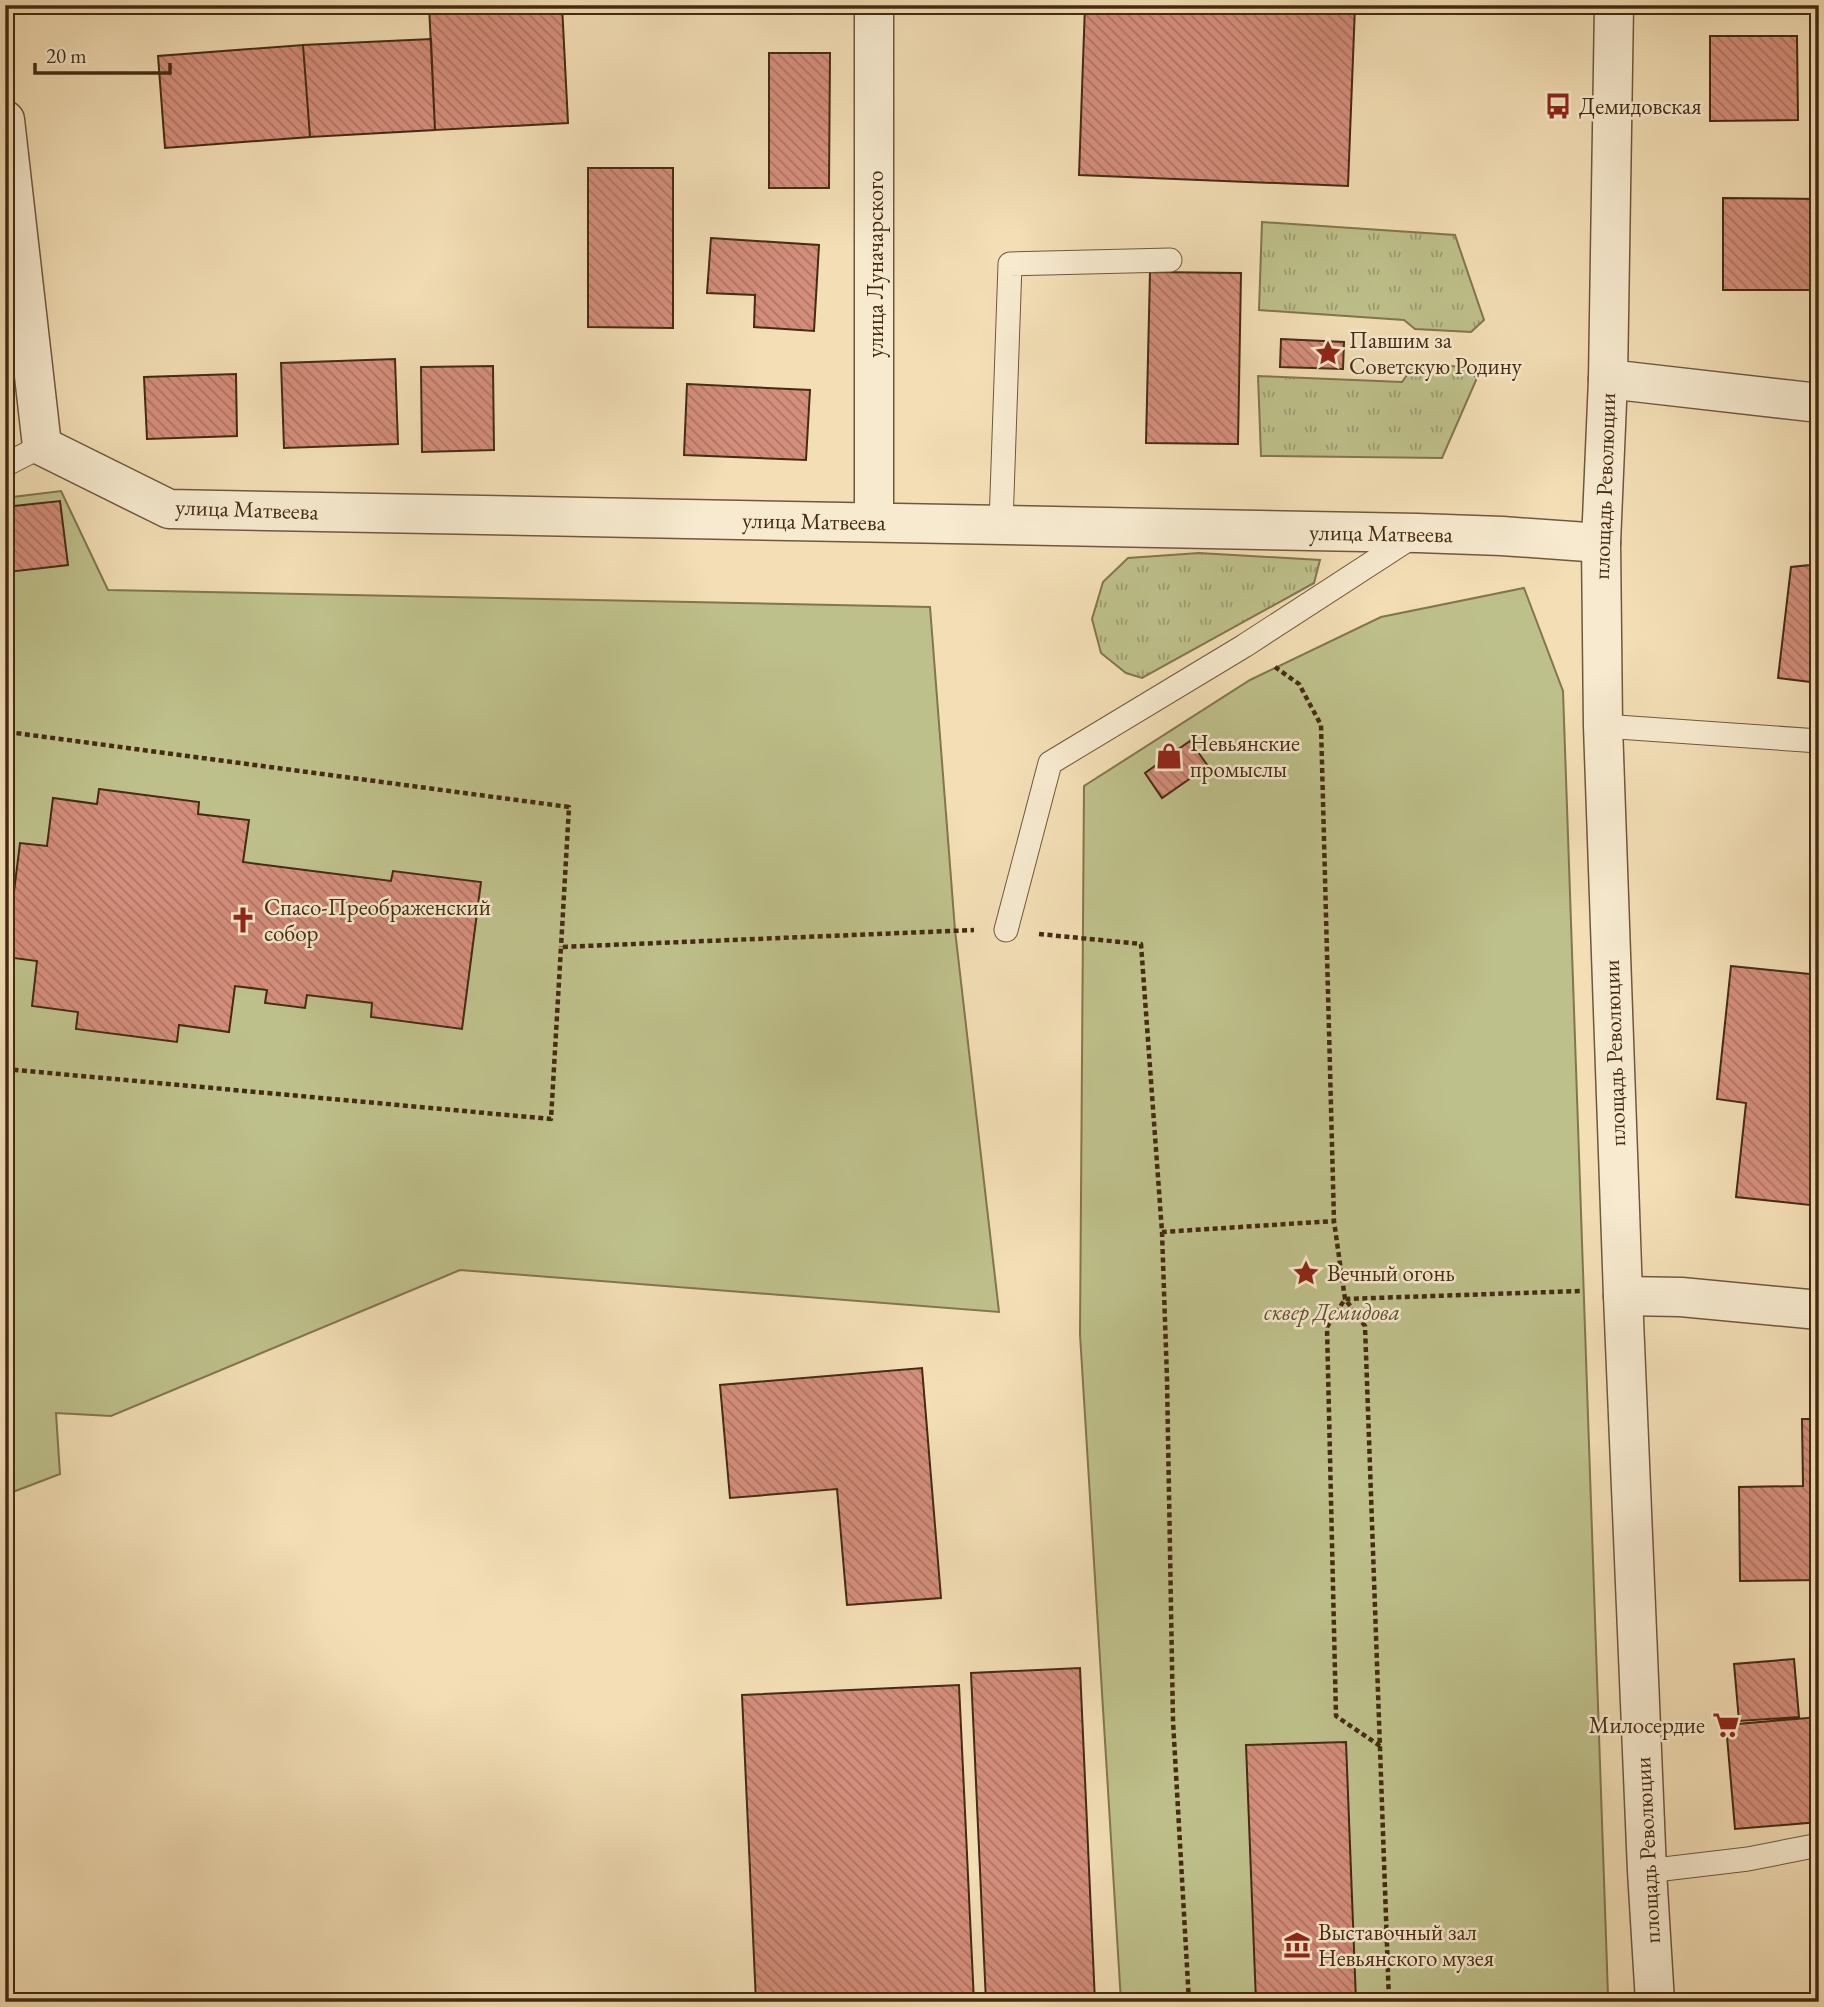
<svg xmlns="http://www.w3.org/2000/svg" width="1824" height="2007" viewBox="0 0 1824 2007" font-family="'EB Garamond',serif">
<defs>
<pattern id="grass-tufts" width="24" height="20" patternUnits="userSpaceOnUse" patternTransform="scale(1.75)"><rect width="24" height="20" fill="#bec08b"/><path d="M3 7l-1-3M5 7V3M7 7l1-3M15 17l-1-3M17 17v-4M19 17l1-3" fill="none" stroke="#9c9c70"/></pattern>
<pattern id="building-back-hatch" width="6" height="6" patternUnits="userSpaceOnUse" patternTransform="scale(1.75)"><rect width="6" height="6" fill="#d58e7c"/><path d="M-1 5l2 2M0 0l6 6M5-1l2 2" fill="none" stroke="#ae7464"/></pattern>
</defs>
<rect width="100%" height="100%" fill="#f3deb5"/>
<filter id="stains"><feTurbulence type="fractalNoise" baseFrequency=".00286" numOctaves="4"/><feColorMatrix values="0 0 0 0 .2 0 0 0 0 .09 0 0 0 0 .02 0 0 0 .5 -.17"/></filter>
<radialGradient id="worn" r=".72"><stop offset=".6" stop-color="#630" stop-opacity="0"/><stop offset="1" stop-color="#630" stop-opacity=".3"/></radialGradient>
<path fill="url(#grass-tufts)" stroke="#81764e" stroke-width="2" d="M 1262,222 L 1455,235 L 1484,320 L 1471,332 L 1415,329 L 1404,320 L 1259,310 Z
M 1415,364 L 1466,367 L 1477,378 L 1442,458 L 1261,456 L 1258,376 L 1402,382 Z
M 1199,553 L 1320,560 L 1314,583 L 1142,678 L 1126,673 L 1101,653 L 1092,619 L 1103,582 L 1128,558 Z"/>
<path fill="#bec08b" stroke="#81764e" stroke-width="2" d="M 61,491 L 108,590 L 930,607 L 955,930 L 999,1312 L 460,1270 L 111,1416 L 56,1413 L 60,1474 L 5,1495 L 5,498 Z
M 1524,588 L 1563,691 L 1608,1996 L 1462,2002 L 1121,2002 L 1080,1334 L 1084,786 L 1250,680 L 1381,617 Z"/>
<path fill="url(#building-back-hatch)" stroke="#442b12" stroke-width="2" d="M 429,5 L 562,5 L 568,123 L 435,130 Z
M 1085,5 L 1355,6 L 1348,186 L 1079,175 Z
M 1710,36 L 1797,36 L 1798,120 L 1710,121 Z
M 431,39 L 435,130 L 310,137 L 303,45 Z
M 303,45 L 310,137 L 165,148 L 158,56 Z
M 769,53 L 830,53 L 829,188 L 769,188 Z
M 588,168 L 673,168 L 673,328 L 588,327 Z
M 1723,198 L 1819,199 L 1819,290 L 1723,290 Z
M 711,238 L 819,245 L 814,331 L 754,327 L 755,295 L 707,293 Z
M 1150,272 L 1241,273 L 1238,444 L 1146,443 Z
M 1281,339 L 1344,342 L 1343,369 L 1280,367 Z
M 395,359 L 398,444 L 284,448 L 281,363 Z
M 493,366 L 494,450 L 422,452 L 421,367 Z
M 236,374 L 237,436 L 147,439 L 144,377 Z
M 687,384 L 810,390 L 806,460 L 684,455 Z
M 1819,493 L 1819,683 L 1778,678 L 1791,567 L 1810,565 Z
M 60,501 L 68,565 L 8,572 L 5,545 L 5,507 Z
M 1190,741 L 1208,766 L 1162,798 L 1145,773 Z
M 99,789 L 199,802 L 198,814 L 249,820 L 243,862 L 391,881 L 393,871 L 481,882 L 462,1029 L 371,1017 L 372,1003 L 307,995 L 305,1008 L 265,1003 L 267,990 L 235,986 L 229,1032 L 179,1025 L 177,1042 L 76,1029 L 78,1012 L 32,1006 L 37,961 L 6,957 L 20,843 L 47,846 L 53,798 L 97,804 Z
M 1731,966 L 1819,975 L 1819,1079 L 1814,1123 L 1819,1124 L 1819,1206 L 1736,1197 L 1746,1103 L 1717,1099 Z
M 922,1368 L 941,1598 L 847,1605 L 837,1489 L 730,1498 L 720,1385 Z
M 1802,1419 L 1819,1419 L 1819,1580 L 1740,1581 L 1739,1487 L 1803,1486 Z
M 1794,1659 L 1799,1717 L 1739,1721 L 1734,1664 Z
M 1080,1668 L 1095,2002 L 986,2002 L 971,1673 Z
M 959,1685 L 974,2002 L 756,2002 L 742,1695 Z
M 1819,1717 L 1819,1822 L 1735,1829 L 1726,1725 Z
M 1346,1742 L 1356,2001 L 1256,2002 L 1246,1745 Z"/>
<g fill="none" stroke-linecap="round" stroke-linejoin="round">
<g stroke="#70583b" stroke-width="25">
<path id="service" d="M 5,465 L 42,446
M 1001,524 L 1010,264 L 1170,260
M 1603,726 L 1819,741
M 1006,930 L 1050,763 L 1244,646 L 1415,535
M 1647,1871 L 1748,1859 L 1819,1845"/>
</g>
<g stroke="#70583b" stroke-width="41">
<path id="minor" d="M 874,5 L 874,522
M 5,120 L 42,446 L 169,509 L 1418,533 L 1502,536 L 1601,543
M 1608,379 L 1819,403
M 1623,1296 L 1681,1297 L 1819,1310"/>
</g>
<g stroke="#70583b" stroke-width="41">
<path id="tertiary" d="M 1614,5 L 1608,379 L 1601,543 L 1603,726 L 1623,1296 L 1647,1871 L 1655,2002"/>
</g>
<path stroke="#442b12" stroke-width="4.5" stroke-dasharray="5 3.5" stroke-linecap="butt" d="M 1275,667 L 1299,684 L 1321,725 L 1334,1221 L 1345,1299 L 1365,1326 L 1389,2002
M 5,729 L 8,732 L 5,747
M 8,732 L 569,807 L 561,947
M 1039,934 L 1141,944 L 1162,1232 L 1334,1221
M 5,1069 L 551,1119 L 561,947 L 974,930
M 1162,1232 L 1167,1379 L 1173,1721 L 1189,2002
M 1380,1746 L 1336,1716 L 1327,1327 L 1345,1299 L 1580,1291"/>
<use href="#service" stroke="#f7eacf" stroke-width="23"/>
<use href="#minor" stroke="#f7eacf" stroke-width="38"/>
<use href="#tertiary" stroke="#f7eacf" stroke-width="38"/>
</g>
<defs>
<g id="bus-bare" transform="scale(2.1)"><path d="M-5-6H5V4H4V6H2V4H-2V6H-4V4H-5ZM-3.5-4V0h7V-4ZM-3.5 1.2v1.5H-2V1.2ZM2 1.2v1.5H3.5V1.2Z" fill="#8f2418" stroke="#f7eacf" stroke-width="2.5" paint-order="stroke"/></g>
<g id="sight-bare" transform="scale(2.1)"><path d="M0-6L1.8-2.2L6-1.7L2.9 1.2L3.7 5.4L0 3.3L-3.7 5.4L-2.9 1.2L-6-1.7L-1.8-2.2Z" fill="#8f2418" stroke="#f7eacf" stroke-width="2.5" paint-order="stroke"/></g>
<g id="shop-bare" transform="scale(2.1)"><path d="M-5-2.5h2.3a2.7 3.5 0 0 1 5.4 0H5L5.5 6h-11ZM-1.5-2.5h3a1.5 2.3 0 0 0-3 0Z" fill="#8f2418" stroke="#f7eacf" stroke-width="2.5" paint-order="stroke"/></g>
<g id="church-bare" transform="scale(2.1)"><path d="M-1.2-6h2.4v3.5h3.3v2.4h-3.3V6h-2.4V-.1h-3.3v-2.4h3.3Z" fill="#8f2418" stroke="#f7eacf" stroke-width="2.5" paint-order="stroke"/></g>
<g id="supermarket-bare" transform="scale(2.1)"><path d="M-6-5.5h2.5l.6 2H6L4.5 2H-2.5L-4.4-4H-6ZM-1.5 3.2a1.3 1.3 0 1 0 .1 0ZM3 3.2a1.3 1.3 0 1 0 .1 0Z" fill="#8f2418" stroke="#f7eacf" stroke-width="2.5" paint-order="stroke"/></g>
<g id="museum-bare" transform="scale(2.1)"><path d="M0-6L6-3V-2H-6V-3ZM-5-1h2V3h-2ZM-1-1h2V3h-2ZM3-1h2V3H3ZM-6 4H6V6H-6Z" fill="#8f2418" stroke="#f7eacf" stroke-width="2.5" paint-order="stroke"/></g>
</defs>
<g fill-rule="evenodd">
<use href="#bus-bare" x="1558" y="106"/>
<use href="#sight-bare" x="1328" y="353"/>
<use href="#shop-bare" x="1169" y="756"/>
<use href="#church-bare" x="243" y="920"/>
<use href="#sight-bare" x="1306" y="1273"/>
<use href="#supermarket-bare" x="1726" y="1725"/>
<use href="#museum-bare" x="1297" y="1945"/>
</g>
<g text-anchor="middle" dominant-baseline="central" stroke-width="5" stroke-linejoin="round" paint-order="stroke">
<g font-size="23" fill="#442b12" stroke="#f7eacf" text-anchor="start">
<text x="1579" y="106">Демидовская</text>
<text x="1349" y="340">Павшим за<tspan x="1349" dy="26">Советскую Родину</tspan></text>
<text x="1190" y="743">Невьянские<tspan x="1190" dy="26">промыслы</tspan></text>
<text x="264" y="907">Спасо-Преображенский<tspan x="264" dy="26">собор</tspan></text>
<text x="1327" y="1273">Вечный огонь</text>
<text x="1705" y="1725" text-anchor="end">Милосердие</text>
<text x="1318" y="1932">Выставочный зал<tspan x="1318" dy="26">Невьянского музея</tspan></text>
</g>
<g font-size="23" fill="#442b12" stroke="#f7eacf">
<text transform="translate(875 264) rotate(-90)">улица Луначарского</text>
<text transform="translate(1604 486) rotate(-88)">площадь Революции</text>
<text transform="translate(247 509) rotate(2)">улица Матвеева</text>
<text transform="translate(814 521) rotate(1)">улица Матвеева</text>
<text transform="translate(1381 533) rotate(1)">улица Матвеева</text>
<text transform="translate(1614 1053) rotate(-92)">площадь Революции</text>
<text transform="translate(1647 1850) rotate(-93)">площадь Революции</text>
</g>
<g font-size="23" font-style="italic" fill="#625030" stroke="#f7eacf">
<text x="1332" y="1312">сквер Демидова</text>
</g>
</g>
<rect width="1824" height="2007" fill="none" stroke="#f3deb5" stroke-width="28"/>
<rect x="7" y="7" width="1810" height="1993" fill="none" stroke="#442b12" stroke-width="3.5"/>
<rect x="14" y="14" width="1796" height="1979" fill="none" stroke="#442b12" stroke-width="2"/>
<path d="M35 63v10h135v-10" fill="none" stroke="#442b12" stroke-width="3.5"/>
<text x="46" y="63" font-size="21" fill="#442b12" stroke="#f7eacf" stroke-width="5" paint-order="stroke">20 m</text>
<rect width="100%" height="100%" filter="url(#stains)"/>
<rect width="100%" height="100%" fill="url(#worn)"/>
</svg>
